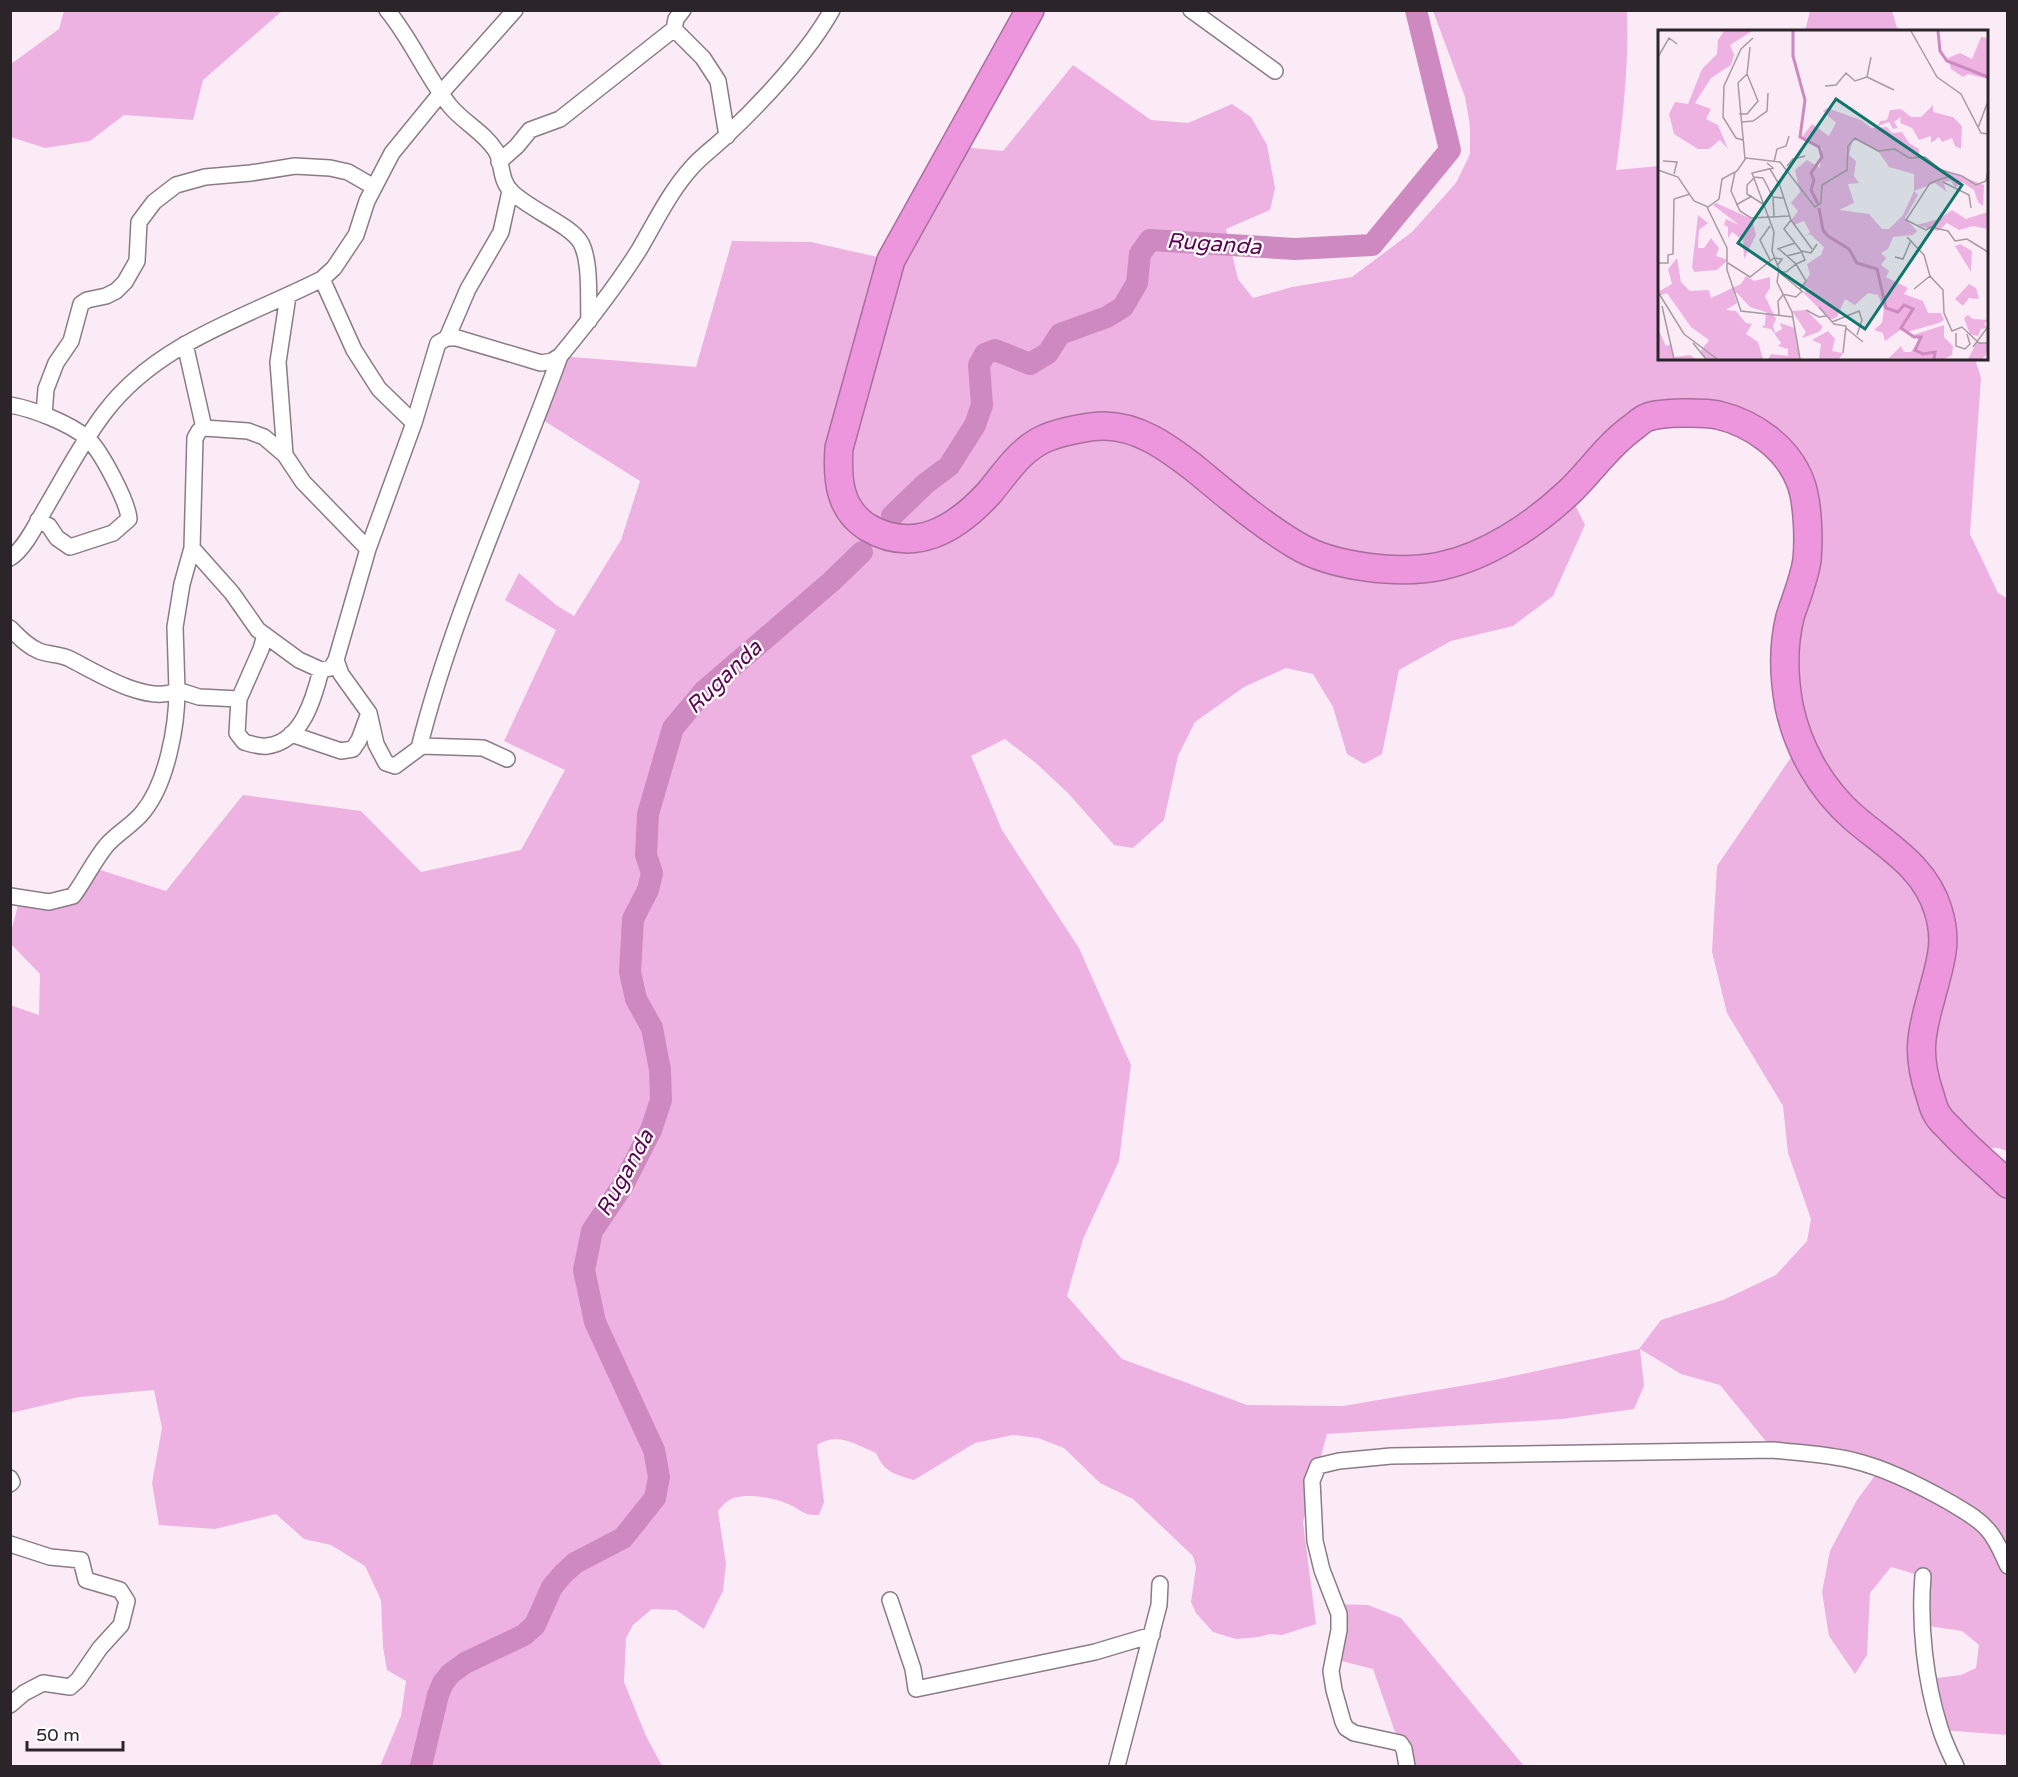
<svg xmlns="http://www.w3.org/2000/svg" width="2018" height="1777" viewBox="0 0 2018 1777" font-family="'Varela Round',sans-serif">
<rect width="100%" height="100%" fill="#faebf6"/>
<path fill="#eeb2e2" fill-rule="evenodd" d="M 64,11 L 64,10 L 282,11 L 203,80 L 193,120 L 124,115 L 90,141 L 45,148 L 11,137 L 11,64 L 59,29 Z
M 1433,11 L 1627,11 C 1629,64 1623,117 1616,170 L 1659,166 L 1660,358 L 1975,359 L 1981,378 L 1970,534 L 1998,593 L 2008,599 L 2007,1151 L 1998,1148 L 1967,1147 L 2007,1184 L 2007,1735 L 1941,1730 L 1929,1679 L 1961,1675 L 1976,1668 L 1979,1645 L 1962,1631 L 1922,1625 L 1922,1576 L 1891,1567 L 1870,1593 L 1867,1655 L 1855,1674 L 1829,1636 L 1822,1592 L 1830,1551 L 1857,1500 L 1879,1470 L 1773,1450 L 1720,1385 L 1681,1374 L 1640,1349 L 1644,1386 L 1634,1409 L 1562,1419 L 1327,1434 L 1303,1522 L 1316,1624 L 1282,1635 L 1270,1634 L 1259,1637 L 1236,1639 L 1213,1632 L 1196,1613 L 1191,1602 L 1196,1567 L 1193,1556 L 1133,1499 L 1100,1483 L 1064,1448 L 1038,1438 L 1013,1435 L 975,1443 L 914,1480 C 894,1474 885,1473 876,1453 C 854,1444 839,1432 817,1445 L 824,1502 L 819,1515 C 803,1516 802,1510 788,1504 C 775,1498 740,1491 728,1501 C 724,1503 721,1508 718,1511 L 726,1564 L 723,1591 L 704,1629 L 676,1610 L 652,1609 L 633,1625 L 626,1638 L 624,1682 L 646,1736 L 662,1766 L 380,1766 L 401,1716 L 406,1681 L 387,1670 L 383,1647 L 381,1600 L 365,1566 L 331,1545 L 304,1539 L 276,1514 L 215,1529 L 159,1525 L 152,1483 L 162,1428 L 154,1390 L 79,1397 L 11,1413 L 10,1005 L 39,1015 L 40,974 L 11,944 L 11,932 L 20,898 L 64,900 L 91,867 L 166,891 L 243,795 L 361,811 L 421,872 L 521,850 L 565,770 L 504,741 L 556,630 L 505,600 L 519,573 L 556,605 L 574,616 L 621,540 L 640,481 L 538,417 L 560,356 L 696,367 L 732,241 L 811,242 L 891,260 L 952,146 L 1003,151 L 1073,65 L 1151,120 L 1188,123 L 1232,104 L 1251,117 L 1267,145 L 1275,188 L 1270,210 L 1226,229 L 1238,279 L 1253,298 L 1292,287 L 1352,277 L 1412,232 L 1456,183 L 1470,154 L 1470,126 L 1465,97 ZM 1648,417 L 1751,427 L 1803,485 L 1789,706 L 1800,744 L 1717,866 L 1712,952 L 1727,1013 L 1783,1106 L 1788,1153 L 1811,1219 L 1807,1241 L 1776,1275 L 1723,1300 L 1661,1320 L 1639,1349 L 1490,1381 L 1343,1406 L 1247,1405 L 1122,1359 L 1067,1296 L 1083,1239 L 1119,1161 L 1131,1065 L 1079,948 L 1002,830 L 971,756 L 1005,739 L 1037,764 L 1068,793 L 1114,845 L 1133,848 L 1164,820 L 1178,756 L 1195,722 L 1244,687 L 1286,668 L 1313,674 L 1333,707 L 1347,754 L 1364,764 L 1382,754 L 1399,670 L 1451,641 L 1513,626 L 1553,596 L 1585,525 L 1569,492 Z
M 1810,11 L 1892,11 L 1898,31 L 1805,31 Z
M 1336,1604 L 1368,1605 L 1401,1618 L 1524,1766 L 1407,1766 L 1373,1669 L 1333,1659 Z"/>
<g fill="none" stroke-linecap="round" stroke-linejoin="round">
<path stroke="#ce8ac0" stroke-width="22" d="M 892,516 L 925,484 L 949,466 L 975,425 L 982,405 L 979,365 L 985,354 L 995,350 L 1030,364 L 1048,353 L 1060,334 L 1107,317 L 1123,307 L 1137,283 L 1140,254 L 1150,240 L 1295,249 L 1372,245 L 1450,150 L 1416,10
M 421,1766 L 438,1695 L 443,1683 L 450,1674 L 465,1663 L 524,1635 L 535,1625 L 552,1587 L 563,1574 L 575,1563 L 623,1538 L 655,1498 L 659,1477 L 654,1450 L 595,1322 L 584,1270 L 592,1231 L 623,1185 L 651,1130 L 661,1100 L 660,1070 L 652,1028 L 636,999 L 630,972 L 633,919 L 648,890 L 652,873 L 646,855 L 648,814 L 673,728 L 704,691 L 832,581 L 862,552"/>
<g stroke="#8a7c86" stroke-width="18">
<path id="street" d="M 387,10 C 412,40 426,76 450,106 C 464,123 484,132 496,151 C 503,162 499,180 512,192 C 530,210 571,225 581,243 C 591,262 588,299 589,321
M 683,10 L 676,19 L 674,29 L 703,58 L 718,81 L 727,136
M 1191,10 L 1275,71
M 499,162 L 517,146 L 530,130 L 560,119 L 674,29
M 322,279 L 354,350 L 379,389 L 414,423
M 447,338 L 468,289 L 501,232 L 510,191
M 185,344 L 204,428 L 248,431 L 264,437 L 285,455 L 303,482 L 368,549
M 10,405 C 33,409 69,423 87,438 C 100,449 128,502 129,519 L 113,533 L 70,547 L 57,538 L 49,526 L 38,520
M 44,415 L 46,389 L 56,363 L 71,341 L 81,304 L 87,300 L 106,296 L 116,291 L 125,282 L 137,261 L 139,222 L 154,202 L 176,185 L 205,177 L 251,173 L 295,166 L 330,168 L 348,172 L 374,187
M 285,455 L 278,362 L 288,296
M 192,548 L 232,593 L 258,630 L 299,660 L 321,670 L 331,668 L 336,660 L 368,549 L 414,423 L 438,343 L 447,338 L 457,338 L 541,363 L 552,361 L 560,356 C 589,321 615,288 639,250 C 656,221 670,191 693,166 C 703,155 716,146 727,135 C 762,102 808,53 832,10
M 10,558 C 24,550 37,523 45,509 C 64,477 82,442 105,412 C 158,342 247,317 322,279 L 334,268 L 356,235 L 367,201 L 392,153 L 441,93 L 515,10
M 10,628 C 19,637 27,646 39,651 C 49,655 61,654 70,659 C 96,672 149,706 177,690 L 175,627 L 182,584 L 192,548 L 195,438 L 199,431 L 204,428
M 336,660 L 341,674 L 369,713 L 376,744 L 386,763 L 395,766 L 422,746 L 483,748 L 507,759
M 239,699 L 261,649 L 265,635
M 291,734 L 341,751 L 353,749 L 359,740 L 369,713
M 419,748 C 453,613 513,486 560,356
M 10,896 L 49,902 L 73,896 C 85,880 93,862 106,846 C 117,833 133,825 143,812 C 167,783 177,726 177,690 L 199,697 L 239,699 L 237,733 L 244,742 C 251,744 260,747 267,746 C 302,742 314,698 321,670
M 10,1478 L 12,1482 L 10,1484
M 10,1544 L 50,1557 L 81,1560 L 86,1580 L 120,1590 L 127,1601 L 121,1625 L 100,1648 L 78,1680 L 70,1687 L 43,1683 L 24,1693 L 10,1705
M 1923,1576 C 1919,1624 1925,1681 1940,1728 C 1944,1741 1950,1754 1956,1766
M 890,1600 L 913,1669 L 916,1689 L 1095,1652 L 1152,1635
M 1117,1766 L 1159,1605 L 1160,1584
M 1407,1766 L 1404,1749 L 1400,1743 L 1354,1733 L 1346,1728 L 1343,1722 L 1334,1690 L 1331,1671 L 1339,1630 L 1339,1614 L 1322,1570 L 1315,1541 L 1312,1481 L 1318,1466 L 1339,1461 L 1391,1456 L 1773,1450 C 1800,1453 1828,1454 1855,1461 C 1888,1469 1921,1486 1951,1503 C 1964,1511 1978,1518 1988,1530 C 1997,1540 2002,1554 2008,1566"/>
</g>
<g stroke="#aa6e9e" stroke-width="30">
<path id="highway" d="M 1030,10 L 891,260 L 839,448 C 837,479 839,509 867,527 C 914,555 956,529 989,493 C 1006,473 1020,449 1046,438 C 1060,432 1089,426 1104,426 C 1138,426 1167,447 1193,467 C 1226,494 1259,523 1296,545 C 1332,567 1400,575 1441,566 C 1488,556 1535,524 1569,492 C 1591,471 1607,446 1632,428 C 1637,424 1642,419 1648,417 C 1662,412 1703,412 1718,415 C 1752,423 1787,447 1800,481 C 1808,500 1809,539 1807,560 C 1804,580 1796,598 1790,617 C 1783,645 1784,678 1789,706 C 1798,748 1820,788 1853,817 C 1885,845 1925,866 1938,910 C 1949,944 1939,966 1931,998 C 1920,1036 1917,1057 1930,1095 C 1932,1101 1933,1108 1937,1114 C 1940,1120 1945,1124 1950,1129 C 1968,1149 1988,1165 2008,1184"/>
</g>
<use href="#street" stroke="#fff" stroke-width="15"/>
<use href="#highway" stroke="#ee96dd" stroke-width="27"/>
</g>
<g text-anchor="middle" dominant-baseline="central" stroke-width="4.5" stroke-linejoin="round" paint-order="stroke">
<g font-size="22" font-style="italic" fill="#5b0651" stroke="#fdfdfd">
<text transform="translate(1214 244) rotate(4)">Ruganda</text>
<text transform="translate(724 677) rotate(-44)">Ruganda</text>
<text transform="translate(625 1173) rotate(-61)">Ruganda</text>
</g>
</g>
<g transform="translate(1658 30)">
<rect width="330" height="330" fill="#faebf6"/>
<path d="M 66,1 L 94,1 L 72,15 L 76,25 L 73,35 L 53,48 L 37,73 L 53,79 L 48,89 L 60,95 L 70,119 L 62,110 L 51,119 L 40,119 L 16,104 L 11,84 L 17,72 L 30,74 L 44,39 L 59,24 L 60,10 ZM 323,7 L 330,8 L 330,49 L 310,44 L 305,47 L 293,39 L 290,28 L 302,23 L 314,29 ZM 275,75 L 275,82 L 295,87 L 304,96 L 303,119 L 297,116 L 294,108 L 284,112 L 281,107 L 273,113 L 273,106 L 261,110 L 254,98 L 242,93 L 243,87 L 236,92 L 240,98 L 235,99 L 231,92 L 220,96 L 222,91 L 229,90 L 232,80 L 243,79 L 253,87 L 263,87 ZM 169,78 L 203,90 L 213,98 L 229,97 L 234,103 L 244,102 L 251,113 L 261,119 L 261,124 L 279,137 L 326,155 L 325,176 L 320,172 L 316,160 L 304,152 L 297,158 L 293,151 L 285,152 L 289,162 L 277,153 L 256,161 L 260,165 L 247,188 L 259,201 L 255,205 L 235,207 L 230,219 L 223,223 L 228,228 L 223,235 L 231,241 L 228,247 L 250,258 L 246,264 L 265,271 L 270,283 L 283,283 L 286,290 L 281,293 L 249,302 L 242,300 L 227,311 L 225,303 L 216,300 L 224,293 L 226,279 L 220,265 L 210,263 L 197,275 L 187,269 L 179,287 L 172,290 L 145,262 L 154,260 L 145,255 L 152,244 L 149,234 L 163,225 L 166,217 L 152,204 L 148,206 L 152,202 L 146,191 L 136,195 L 133,190 L 140,181 L 133,173 L 142,162 L 137,140 L 149,130 L 162,138 L 164,118 L 144,107 L 154,94 L 171,106 L 178,93 L 165,81 ZM 195,109 L 220,121 L 231,137 L 256,144 L 256,161 L 245,185 L 231,199 L 224,199 L 211,184 L 181,180 L 196,173 L 190,154 L 201,153 L 196,146 L 198,131 L 191,125 ZM 58,173 L 94,189 L 98,205 L 86,229 L 85,210 L 74,202 L 70,208 L 70,197 L 66,195 L 68,189 L 81,195 L 55,175 ZM 294,180 L 308,189 L 330,182 L 330,199 L 315,196 L 301,200 L 289,193 L 280,201 L 259,195 L 281,189 ZM 40,185 L 50,193 L 41,200 L 40,218 L 46,218 L 53,208 L 61,218 L 58,226 L 70,230 L 59,240 L 36,242 L 34,237 ZM 302,214 L 314,221 L 313,242 L 297,216 ZM 19,228 L 23,252 L 32,261 L 51,260 L 53,268 L 83,254 L 88,246 L 96,251 L 112,247 L 112,258 L 107,266 L 118,289 L 115,296 L 117,303 L 124,299 L 122,293 L 137,298 L 142,329 L 110,329 L 113,324 L 130,326 L 130,319 L 120,316 L 123,313 L 113,299 L 103,297 L 107,295 L 108,282 L 92,277 L 79,263 L 76,264 L 79,273 L 68,280 L 78,281 L 88,293 L 94,294 L 88,304 L 100,312 L 105,329 L 49,329 L 42,322 L 51,310 L 33,297 L 9,263 L 1,266 L 0,262 L 14,254 L 10,239 ZM 311,254 L 318,258 L 321,269 L 311,268 L 305,276 L 297,269 ZM 148,280 L 165,297 L 161,302 L 144,308 L 148,302 L 134,281 ZM 310,285 L 315,289 L 330,290 L 326,294 L 330,298 L 323,299 L 320,306 L 312,304 L 306,288 ZM 286,295 L 286,307 L 295,316 L 294,325 L 286,329 L 231,328 L 243,316 L 246,322 L 253,322 L 263,308 L 255,305 ZM 0,299 L 8,316 L 13,314 L 16,327 L 32,325 L 38,329 L 0,329 ZM 170,301 L 177,309 L 174,321 L 185,323 L 181,329 L 161,329 L 163,314 L 154,310 ZM 319,312 L 330,313 L 328,325 L 324,329 L 310,329 Z" fill="#eeb2e2" fill-rule="evenodd"/>
<path fill="none" stroke="#ce8ac0" stroke-width="3" d="M 135,1 L 135,26 L 147,70 L 142,107 L 161,117 L 164,127 L 153,143 L 156,150 L 153,160 L 160,174M 280,1 L 282,21 L 289,31 L 330,47M 161,178 L 165,200 L 170,206 L 191,219 L 199,233 L 219,239 L 228,278 L 240,282 L 246,275 L 255,279 L 243,298 L 256,307 L 263,307 L 257,320 L 265,324 L 277,322 L 276,329"/>
<path fill="none" stroke="#a79ca4" stroke-width="1.5" d="M 253,1 L 279,47 L 303,64 L 323,103 L 330,104M 0,27 L 11,8 L 19,14M 213,27 L 209,47 L 236,60M 167,56 L 178,55 L 188,43 L 197,51 L 209,47M 81,84 L 89,84 L 100,71 L 89,44M 84,92 L 95,91 L 109,81 L 110,63M 320,98 L 330,71M 85,110 L 78,108 L 65,87 L 66,56 L 83,19 L 95,8M 87,129 L 80,53 L 89,44 L 92,17M 5,131 L 19,132 L 16,144M 116,132 L 119,119 L 128,116 L 131,106M 109,133 L 115,138 L 94,143 L 116,202 L 114,221 L 121,239 L 119,252 L 134,282 L 142,329M 129,136 L 135,129 L 147,126M 112,139 L 122,156 L 133,190 L 126,199 L 144,222 L 129,226M 0,140 L 20,147 L 36,171 L 50,177 L 61,169 L 64,149 L 79,141 L 88,128 L 122,132 L 157,177 L 163,173 L 164,155 L 189,140 L 190,116 L 197,108 L 220,121 L 237,119 L 251,128 L 267,127 L 283,140 L 304,146 L 318,155 L 328,151 L 330,140M 77,142 L 73,161 L 82,181 L 93,188 L 131,186M 292,146 L 272,153 L 248,190 L 268,200 L 273,197 L 290,201 L 297,211 L 309,209 L 330,222M 95,147 L 105,148 L 115,167 L 125,168M 96,148 L 89,155 L 89,164 L 105,174M 285,152 L 311,165 L 313,178M 115,167 L 116,186M 78,175 L 94,166M 49,177 L 69,218 L 69,240 L 83,281 L 135,287M 133,190 L 154,219M 112,196 L 102,210 L 112,230M 249,207 L 266,225 L 272,246 L 285,260 L 286,283 L 294,301 L 304,297 L 321,313 L 330,313M 119,219 L 137,213M 144,221 L 153,223 L 159,214M 237,227 L 245,229 L 253,210M 0,233 L 10,233 L 10,225 L 15,224 L 16,169 L 32,164M 70,233 L 92,247 L 116,228 L 124,229 L 119,236M 121,242 L 128,242 L 138,234 L 121,219M 122,243 L 145,262M 142,259 L 148,251 L 138,234 L 147,230 L 144,223M 256,259 L 272,246M 0,262 L 26,304 L 59,329M 124,264 L 138,267 L 144,261M 4,276 L 16,329M 161,277 L 176,294 L 188,296 L 185,323M 148,280 L 161,287 L 168,286M 121,285 L 120,271 L 125,265M 174,292 L 201,281 L 204,290 L 199,305M 188,298 L 205,312M 298,303 L 298,316 L 307,319 L 312,314 L 309,304M 35,313 L 48,329M 315,317 L 329,298"/>
<path fill="#0f766e" fill-opacity="0.15" stroke="#0f766e" stroke-width="3" d="M 178,69 L 304,155 L 207,299 L 80,213 Z"/>
<rect width="330" height="330" fill="none" stroke="#2b252a" stroke-width="3"/>
</g>
<rect width="2018" height="1777" fill="none" stroke="#2b252a" stroke-width="24"/>
<path d="M27 1741v9h96v-9" fill="none" stroke="#2b252a" stroke-width="3"/>
<text x="36" y="1741" font-size="18" fill="#2b252a" stroke="#fdfdfd" stroke-width="4.5" paint-order="stroke">50 m</text>
</svg>
